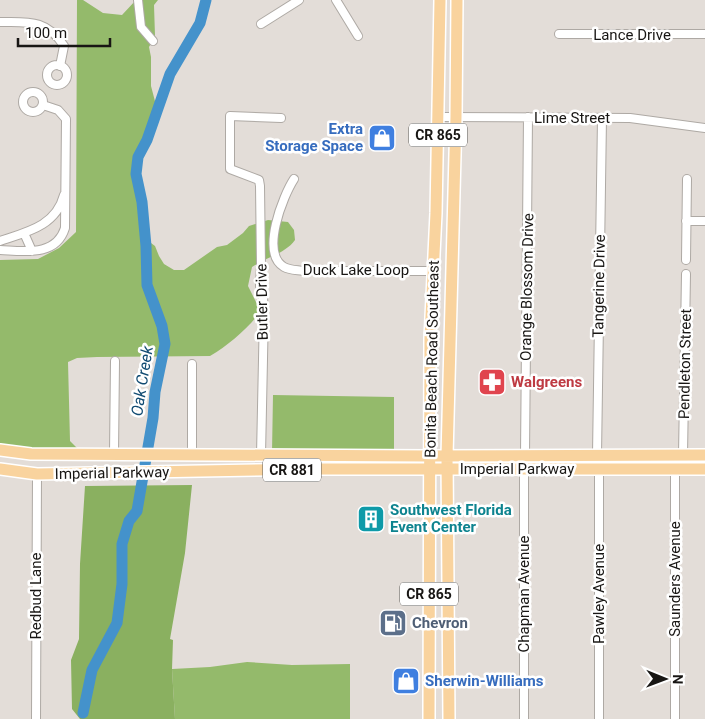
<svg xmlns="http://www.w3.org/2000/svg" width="705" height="719" viewBox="0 0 705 719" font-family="Roboto,sans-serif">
<rect width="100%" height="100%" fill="#e3ddd8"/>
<path fill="#94ba6b" d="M 77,0 L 83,0 L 103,13 L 122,15 L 136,0 L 158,0 L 154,5 L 155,36 L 149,47 L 151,57 L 151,86 L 156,105 L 156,115 L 154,125 L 140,162 L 140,187 L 143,230 L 147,240 L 155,246 L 159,256 L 164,264 L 174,270 L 184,270 L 217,247 L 227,245 L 243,233 L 249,226 L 268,220 L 288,222 L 294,230 L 295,240 C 285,254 266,257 252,267 L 248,286 L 258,306 L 257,316 C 245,331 227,346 210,356 L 97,357 L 77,358 L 68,362 L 70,441 L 78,449 L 43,450 L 0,445 L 0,260 L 38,259 L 59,248 L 76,232 Z
M 273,395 L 394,397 L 394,452 L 272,452 Z
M 247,662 L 292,665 L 350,664 L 350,719 L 175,719 L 172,669 L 210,667 Z"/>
<path fill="#8ab060" d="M 192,485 L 185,553 L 170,639 L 173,640 L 172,669 L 175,719 L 80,719 L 72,709 L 71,660 L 79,639 L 80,564 L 85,486 Z"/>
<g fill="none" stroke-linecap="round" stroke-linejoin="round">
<path stroke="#4492cb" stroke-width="11" d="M 83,713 L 92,670 L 117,623 L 122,584 L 122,544 L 129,521 L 137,511 L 153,418 L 155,392 L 165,344 L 162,326 L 147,285 L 146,246 L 142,202 L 136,174 L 138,157 L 147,140 L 170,74 L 200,23 L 206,0"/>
<g stroke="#aea9a4" stroke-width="10">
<path id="minor" d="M 138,0 L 141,27 L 153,41
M 336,0 L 358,36
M 0,22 C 28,22 47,19 64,46 L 60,66
M 261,24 L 299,0
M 559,34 L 705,34
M47 75a10 10 0 1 1 20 0a10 10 0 1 1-20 0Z
M23 102a10 10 0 1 1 20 0a10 10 0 1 1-20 0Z
M 439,117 L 630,118 L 705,128
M 294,179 C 283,196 260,253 284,267 C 289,270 297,270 303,271 L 433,271
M 686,221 L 705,221
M 24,233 L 32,251
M 0,241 C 27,232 56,226 64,195
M 0,250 C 24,251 56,257 65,228 L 66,119 L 58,110 L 43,105
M 686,260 L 687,179
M 114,454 L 115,361
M 192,454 L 192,364
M 261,455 L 264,311 L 263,298 L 260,286 L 261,265 L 260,186 L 259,180 L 230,169 L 230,116 L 281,118
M 597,455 L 602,118
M 683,455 L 686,274
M 525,456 L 528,117
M 599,469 L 599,719
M 675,469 L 675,719
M 36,719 L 37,474
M 524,719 L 524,469"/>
</g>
<g stroke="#fff" stroke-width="14">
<path id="primary" d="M 0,450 L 31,454 L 429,456 L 705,455
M 0,469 L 37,474 L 316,469 L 705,469
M 429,719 L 430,338 L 436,213 L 440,0
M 449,719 L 447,456 L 456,117 L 457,0"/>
</g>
<use href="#minor" stroke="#fff" stroke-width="8"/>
<use href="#primary" stroke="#f9d39e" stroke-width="11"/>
</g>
<defs>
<g id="shop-square" transform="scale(1.4375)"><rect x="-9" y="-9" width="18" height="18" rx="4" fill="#3f7fe0" stroke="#fff"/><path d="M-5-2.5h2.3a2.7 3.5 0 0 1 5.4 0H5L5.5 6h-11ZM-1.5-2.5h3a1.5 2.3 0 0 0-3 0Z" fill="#fff"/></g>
<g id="pharmacy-square" transform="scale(1.4375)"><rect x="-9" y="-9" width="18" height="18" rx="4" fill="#e0444e" stroke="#fff"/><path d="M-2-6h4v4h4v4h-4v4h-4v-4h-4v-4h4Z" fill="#fff"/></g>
<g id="building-square" transform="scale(1.4375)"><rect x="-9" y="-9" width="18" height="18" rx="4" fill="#0f9aa8" stroke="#fff"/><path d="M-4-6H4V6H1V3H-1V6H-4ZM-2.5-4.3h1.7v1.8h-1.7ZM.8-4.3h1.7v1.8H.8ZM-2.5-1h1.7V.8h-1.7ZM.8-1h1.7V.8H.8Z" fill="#fff"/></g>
<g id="fuel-square" transform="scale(1.4375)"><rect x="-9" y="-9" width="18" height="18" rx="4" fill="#5c6f8a" stroke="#fff"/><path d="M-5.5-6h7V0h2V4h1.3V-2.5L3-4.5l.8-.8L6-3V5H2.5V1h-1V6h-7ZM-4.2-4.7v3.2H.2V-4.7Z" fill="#fff"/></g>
</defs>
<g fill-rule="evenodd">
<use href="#shop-square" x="382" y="138"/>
<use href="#pharmacy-square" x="492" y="382"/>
<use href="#building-square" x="371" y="519"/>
<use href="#fuel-square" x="393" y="623"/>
<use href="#shop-square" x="406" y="681"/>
</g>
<g text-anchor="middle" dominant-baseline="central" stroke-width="5" stroke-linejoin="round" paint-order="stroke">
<g fill="#fff" stroke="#5d5c5a" stroke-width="1">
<rect x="409" y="123.5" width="58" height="23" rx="4"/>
<rect x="263" y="458.5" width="58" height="23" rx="4"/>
<rect x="400" y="582.5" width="58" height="23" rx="4"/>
</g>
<g font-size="14" font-weight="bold" fill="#181614">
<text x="438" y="135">CR 865</text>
<text x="292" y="470">CR 881</text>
<text x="429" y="594">CR 865</text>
</g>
<g font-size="15" fill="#181614" stroke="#fff">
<text x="632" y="35">Lance Drive</text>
<text x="572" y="118">Lime Street</text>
<text x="356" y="270">Duck Lake Loop</text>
<text transform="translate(599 286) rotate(-89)">Tangerine Drive</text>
<text transform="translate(527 287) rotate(-89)">Orange Blossom Drive</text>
<text transform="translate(262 302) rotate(-91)">Butler Drive</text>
<text transform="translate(432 359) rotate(-89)">Bonita Beach Road Southeast</text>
<text transform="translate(685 364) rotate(-89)">Pendleton Street</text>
<text x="517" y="469">Imperial Parkway</text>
<text transform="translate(112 473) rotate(-1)">Imperial Parkway</text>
<text transform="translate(675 579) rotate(-90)">Saunders Avenue</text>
<text transform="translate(524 594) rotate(-90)">Chapman Avenue</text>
<text transform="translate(599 594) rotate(-90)">Pawley Avenue</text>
<text transform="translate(36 596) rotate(-90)">Redbud Lane</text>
</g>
<g font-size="15" font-weight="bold" fill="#366cbe" stroke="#fff" text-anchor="end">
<text x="363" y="129">Extra<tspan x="363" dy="17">Storage Space</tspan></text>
<text x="425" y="681" text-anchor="start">Sherwin-Williams</text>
</g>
<g font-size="15" font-weight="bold" fill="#be3a42" stroke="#fff" text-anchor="start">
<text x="511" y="382">Walgreens</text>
</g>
<g font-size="15" font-weight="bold" fill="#0d838f" stroke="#fff" text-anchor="start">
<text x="390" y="510">Southwest Florida<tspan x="390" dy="17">Event Center</tspan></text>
</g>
<g font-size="15" font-weight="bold" fill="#4e5e75" stroke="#fff" text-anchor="start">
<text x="412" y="623">Chevron</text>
</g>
<g font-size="16" font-style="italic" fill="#114b72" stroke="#fff">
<text transform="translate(142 381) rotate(-81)">Oak Creek</text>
</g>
</g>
<g transform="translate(665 679) rotate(91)" stroke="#ffffff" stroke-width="4" paint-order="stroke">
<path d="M0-4L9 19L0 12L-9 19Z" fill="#181614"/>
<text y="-8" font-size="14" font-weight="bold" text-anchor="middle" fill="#181614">N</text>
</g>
<path d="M18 38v8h92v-8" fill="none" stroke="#181614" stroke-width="2.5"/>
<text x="25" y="38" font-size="15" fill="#181614" stroke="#ffffff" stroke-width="4" paint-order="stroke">100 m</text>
</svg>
